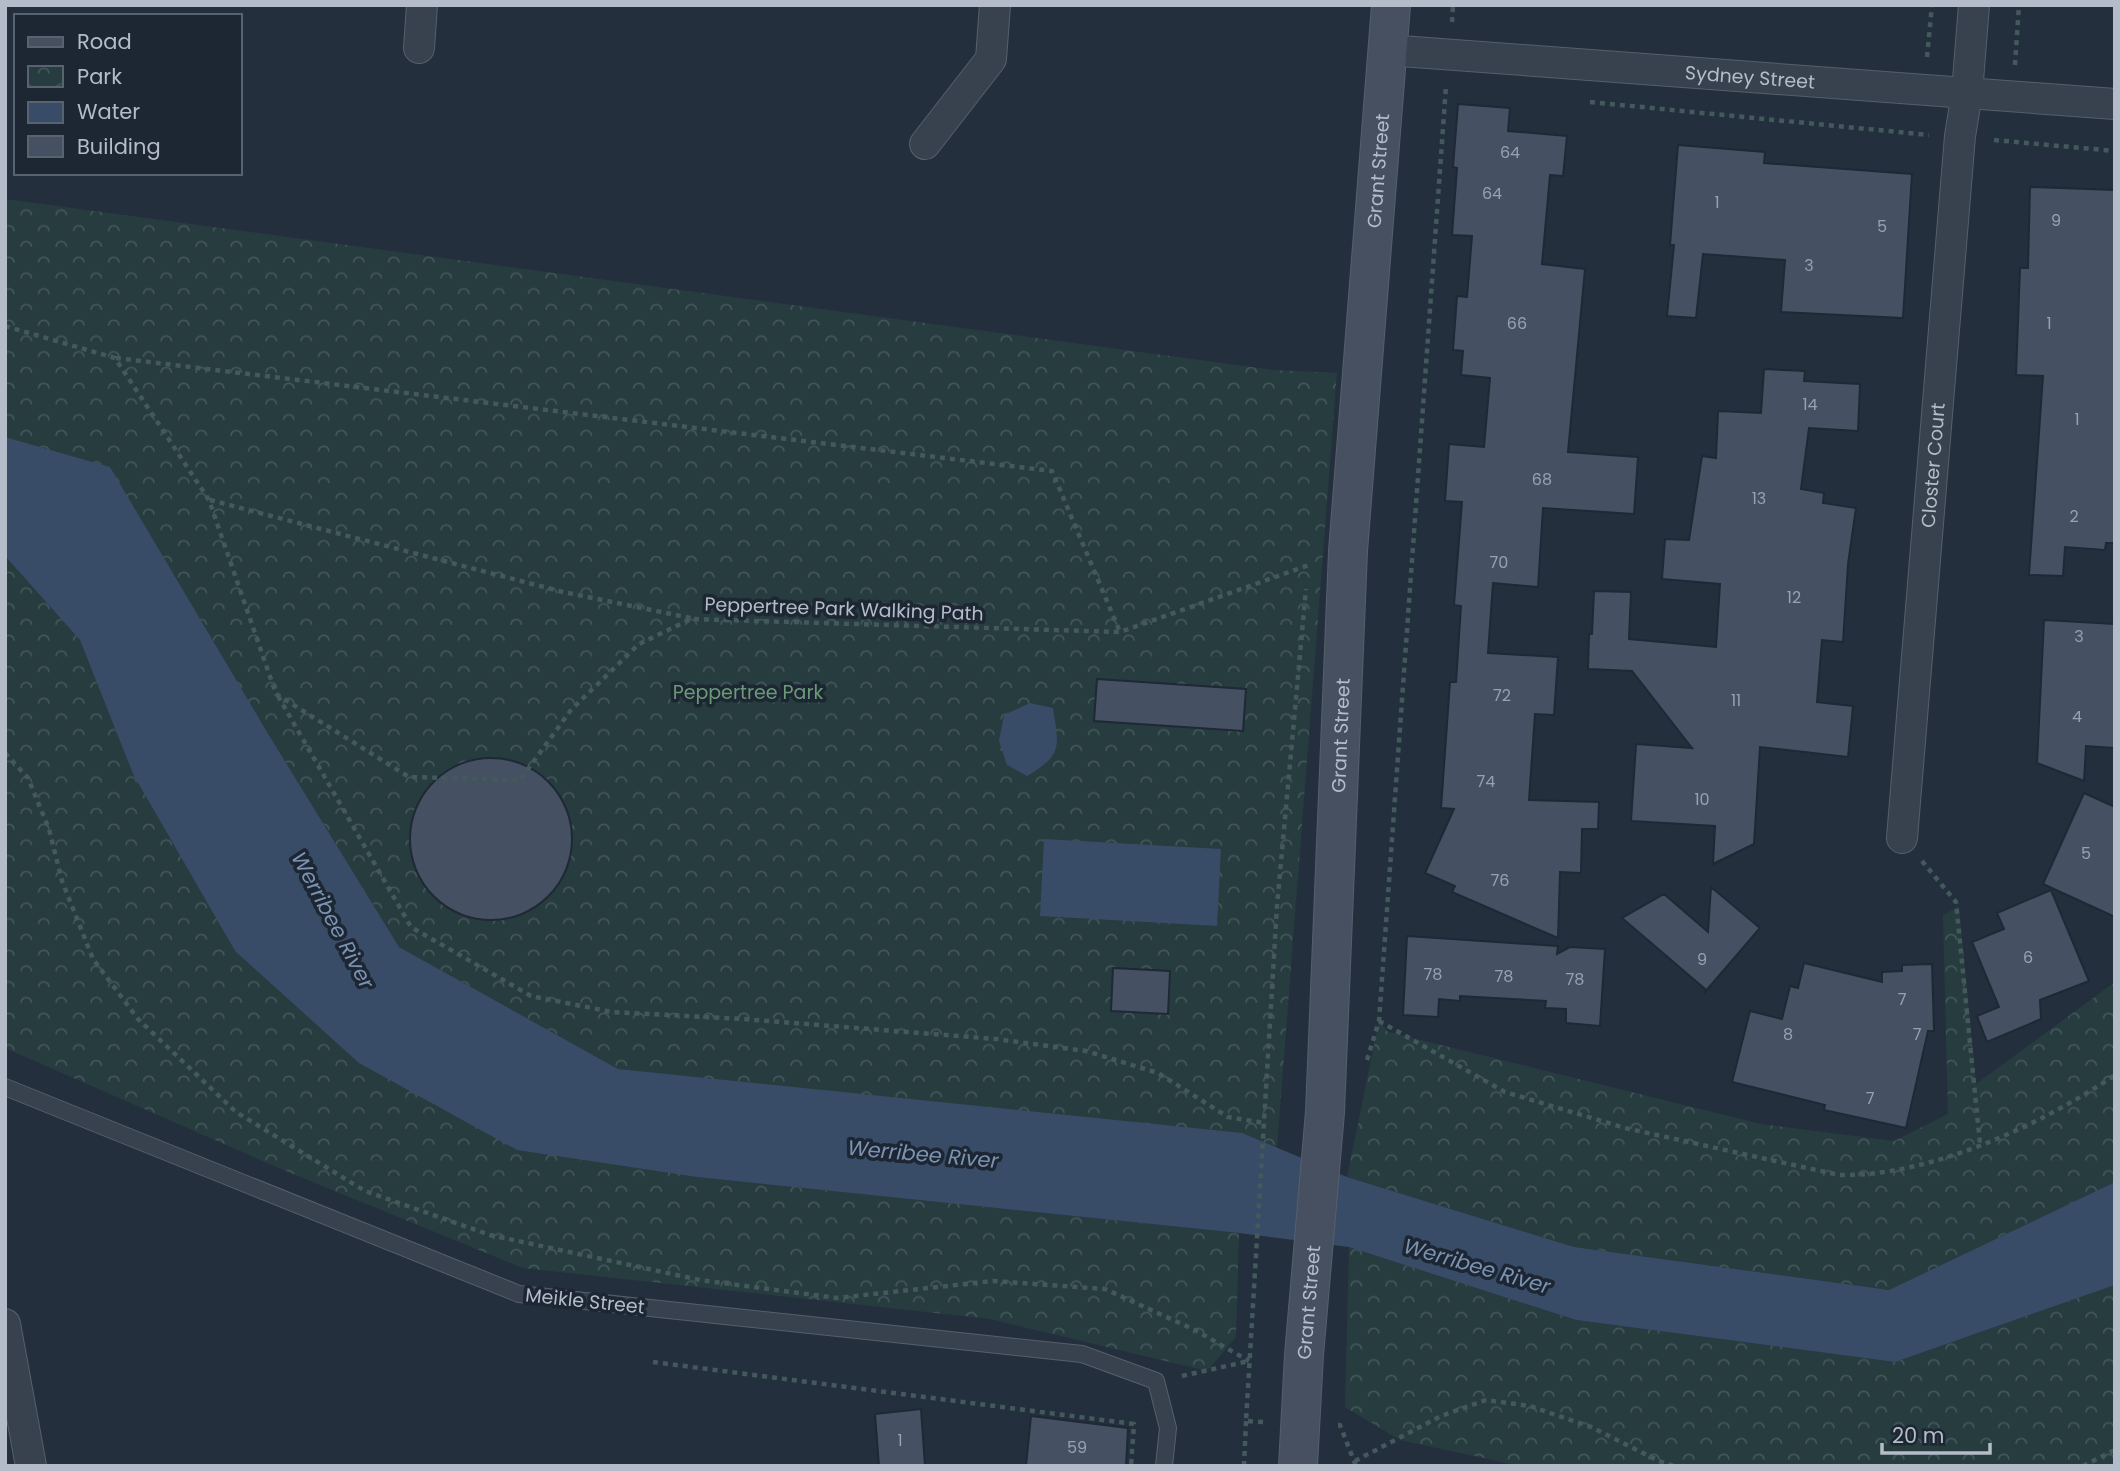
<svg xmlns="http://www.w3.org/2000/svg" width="2120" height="1471" viewBox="0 0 2120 1471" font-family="Poppins,sans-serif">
<defs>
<pattern id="park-crowns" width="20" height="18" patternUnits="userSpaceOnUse" patternTransform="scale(1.75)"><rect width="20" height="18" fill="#263c3f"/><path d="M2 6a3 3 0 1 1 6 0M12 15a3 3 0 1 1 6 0" fill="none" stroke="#435659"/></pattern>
</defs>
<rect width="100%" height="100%" fill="#242f3e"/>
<path fill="url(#park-crowns)" d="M 5,199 L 1274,370 L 1337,373 L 1277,1147 L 618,1069 L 399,947 L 264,727 L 5,438 Z
M 5,556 L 80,640 L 133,774 L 235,951 L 697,1177 L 1239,1233 L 1236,1337 L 1207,1371 L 990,1319 L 523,1268 L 281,1169 L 5,1048 Z
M 1959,907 L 1976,1084 L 2115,982 L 2115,1182 L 1889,1290 L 1574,1247 L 1347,1177 L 1379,1021 L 1388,1032 L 1761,1124 L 1894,1141 L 1948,1114 L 1943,915 Z
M 1349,1247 L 1576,1320 L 1895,1362 L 2115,1285 L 2115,1466 L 1520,1466 L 1400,1440 L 1345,1407 Z"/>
<path fill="#394c67" d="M 5,437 L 110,467 L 264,727 L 399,947 L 618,1069 L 1242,1133 L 1347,1177 L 1574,1247 L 1889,1290 L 2115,1182 L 2115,1285 L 1895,1362 L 1576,1320 L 1349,1247 L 1239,1233 L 697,1177 L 517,1150 L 359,1063 L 235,951 L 133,774 L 80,640 L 5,556 Z
M 1030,703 L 1053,708 C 1059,746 1063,755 1027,776 L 1007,765 L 999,741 L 1004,715 Z
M 1044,839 L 1221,849 L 1217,926 L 1040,916 Z"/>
<path fill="#455162" stroke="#1f2835" stroke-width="2" d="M 1458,104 L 1510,108 L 1508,131 L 1567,136 L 1563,176 L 1550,175 L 1542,264 L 1585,269 L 1568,452 L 1638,457 L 1634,514 L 1543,508 L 1538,587 L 1493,583 L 1488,653 L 1558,657 L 1554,715 L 1535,714 L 1529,800 L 1599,802 L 1598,829 L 1582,829 L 1581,873 L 1560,872 L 1558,938 L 1452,892 L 1455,886 L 1425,873 L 1454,809 L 1441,808 L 1450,682 L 1456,682 L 1461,606 L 1454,605 L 1462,502 L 1445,501 L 1449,444 L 1484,447 L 1490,378 L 1461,375 L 1463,351 L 1453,350 L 1457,296 L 1467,297 L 1472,236 L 1452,235 L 1457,168 L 1453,167 Z
M 1678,145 L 1765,152 L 1764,163 L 1912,174 L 1903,318 L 1781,312 L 1785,260 L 1703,254 L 1696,318 L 1667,316 L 1674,245 L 1670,245 Z
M 2030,187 L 2115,190 L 2115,543 L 2106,543 L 2105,550 L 2065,547 L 2063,576 L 2029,575 L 2043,376 L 2016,375 L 2020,268 L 2028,268 Z
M 1764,369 L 1805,371 L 1804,381 L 1860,384 L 1858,431 L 1809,428 L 1801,489 L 1824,493 L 1823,503 L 1856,508 L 1848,564 L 1843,642 L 1822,640 L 1817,702 L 1853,706 L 1848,757 L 1760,747 L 1754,844 L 1713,864 L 1715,826 L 1631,821 L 1636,744 L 1692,748 L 1632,671 L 1588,669 L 1589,634 L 1592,634 L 1594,591 L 1631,592 L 1629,639 L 1716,647 L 1720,584 L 1662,579 L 1665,539 L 1689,540 L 1702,456 L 1716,458 L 1718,411 L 1761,413 Z
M 2044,620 L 2115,624 L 2115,748 L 2086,746 L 2084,781 L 2037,763 Z
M 1097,679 L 1246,689 L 1243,731 L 1094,721 Z
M410 839a81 81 0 1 1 162 0a81 81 0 1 1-162 0Z
M 2084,793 L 2115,807 L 2115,917 L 2043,884 Z
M 1711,887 L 1760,928 L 1705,992 L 1705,989 L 1622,918 L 1664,894 L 1708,932 Z
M 2051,890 L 2089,981 L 2040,1000 L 2041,1019 L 1987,1042 L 1977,1016 L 1999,1007 L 1972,942 L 2004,929 L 1997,913 Z
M 1407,936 L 1558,946 L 1557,954 L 1570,947 L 1605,949 L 1600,1026 L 1566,1023 L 1566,1009 L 1545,1008 L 1546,1001 L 1460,996 L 1460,1001 L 1439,999 L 1438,1017 L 1403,1015 Z
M 1804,963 L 1882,982 L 1882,972 L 1902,971 L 1902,965 L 1932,964 L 1934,1031 L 1928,1031 L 1906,1128 L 1824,1110 L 1825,1105 L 1732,1082 L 1750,1011 L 1782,1019 L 1790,986 L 1798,988 Z
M 1113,968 L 1170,971 L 1168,1014 L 1111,1011 Z
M 921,1409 L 925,1466 L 879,1466 L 875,1414 Z
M 1031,1416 L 1128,1428 L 1126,1466 L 1026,1466 Z"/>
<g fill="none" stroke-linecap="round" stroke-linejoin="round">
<g stroke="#565f6c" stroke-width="18">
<path id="service" d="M 5,1087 L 519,1294 L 1082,1354 L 1156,1381 L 1168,1428 L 1164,1466"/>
</g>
<g stroke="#565f6c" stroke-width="32">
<g id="minor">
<path d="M 419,48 L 422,5"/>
<path id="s1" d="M 1387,50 L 2115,104"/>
<path d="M 925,144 L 991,59 L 995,5"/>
<path id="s2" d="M 1902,838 L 1960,136 L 1967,93 L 1974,5"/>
<path d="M 5,1324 L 31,1466"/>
</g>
</g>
<g stroke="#565f6c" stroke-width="40">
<g id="secondary">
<path id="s3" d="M 1298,1466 L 1304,1355 L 1325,1112 L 1348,551 L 1391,5"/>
</g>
</g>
<path stroke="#44595c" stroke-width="4.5" stroke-dasharray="5 5" stroke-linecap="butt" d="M 1452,22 L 1453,5
M 1927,57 L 1932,5
M 2015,65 L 2019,5
M 1590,102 L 1929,135
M 1994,140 L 2115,151
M 5,326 L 115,358 L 209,500 L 276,694 L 409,777 L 520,780 L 571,710 L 639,644 L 691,619 L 1120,632 L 1309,565
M 116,358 L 1052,471 L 1120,632
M 210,500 L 563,592 L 691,618
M 278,696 L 411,927 L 531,996 L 612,1012 L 743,1019 L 996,1039 L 1086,1051 L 1158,1073 L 1228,1117 L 1264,1123
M 5,753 L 28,778 L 49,829 L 62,881 L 93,959 L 138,1019 L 236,1112 L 365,1191 L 490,1235 L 700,1280 L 837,1298 L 993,1281 L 1105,1289 L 1195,1330 L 1249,1361
M 1922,861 L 1956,902 L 1980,1144
M 1379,1021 L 1505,1092 L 1625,1128 L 1839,1175 C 1929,1177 2041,1125 2115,1075
M 1367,1060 L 1379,1021 L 1446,86
M 653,1362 L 1134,1424 L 1131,1466
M 1182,1376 L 1249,1361
M 1263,1422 L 1246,1421 L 1277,906 L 1306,589
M 1338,1425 L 1340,1425 L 1356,1466
M 1355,1461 L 1441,1416 L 1486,1400 L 1530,1406 L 1591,1427 L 1659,1461 L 1674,1466
M 1244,1466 L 1246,1421
M 2083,1466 L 2115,1450"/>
<use href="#service" stroke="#38414e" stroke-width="16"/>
<use href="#minor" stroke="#38414e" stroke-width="30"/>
<use href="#secondary" stroke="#465061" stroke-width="38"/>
</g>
<g text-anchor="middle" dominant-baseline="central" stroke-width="7" stroke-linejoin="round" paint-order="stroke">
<g font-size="16" fill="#98a1af">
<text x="1510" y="152">64</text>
<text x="1492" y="193">64</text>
<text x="1717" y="202">1</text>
<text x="2056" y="220">9</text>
<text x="1882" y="226">5</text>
<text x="1809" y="265">3</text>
<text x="1517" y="323">66</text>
<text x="2049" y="323">1</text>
<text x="1810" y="404">14</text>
<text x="2077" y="419">1</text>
<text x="1542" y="479">68</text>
<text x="1759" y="498">13</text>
<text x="2074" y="516">2</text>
<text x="1499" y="562">70</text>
<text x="1794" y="597">12</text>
<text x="2079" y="636">3</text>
<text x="1502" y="695">72</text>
<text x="1736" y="700">11</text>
<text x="2077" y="716">4</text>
<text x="1486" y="781">74</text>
<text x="1702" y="799">10</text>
<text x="2086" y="853">5</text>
<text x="1500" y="880">76</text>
<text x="2028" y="957">6</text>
<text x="1702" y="959">9</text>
<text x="1433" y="974">78</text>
<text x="1504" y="976">78</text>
<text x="1575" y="979">78</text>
<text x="1902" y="999">7</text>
<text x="1788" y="1034">8</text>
<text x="1917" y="1034">7</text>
<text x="1870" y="1098">7</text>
<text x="900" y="1440">1</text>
<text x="1077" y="1447">59</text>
</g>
<g font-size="19" fill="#b4bcc9" stroke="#1d2633">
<text stroke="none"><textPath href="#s1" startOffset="364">Sydney Street</textPath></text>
<text stroke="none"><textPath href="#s3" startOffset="1298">Grant Street</textPath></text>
<text stroke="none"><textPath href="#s2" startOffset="374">Closter Court</textPath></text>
<text transform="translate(844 609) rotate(2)">Peppertree Park Walking Path</text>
<text stroke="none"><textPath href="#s3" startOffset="732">Grant Street</textPath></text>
<text transform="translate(585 1301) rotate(6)">Meikle Street</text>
<text stroke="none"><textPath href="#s3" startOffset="164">Grant Street</textPath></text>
</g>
<g font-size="19" fill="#6b9a76" stroke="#1d2633">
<text x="748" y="692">Peppertree Park</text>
</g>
<g font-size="21" font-style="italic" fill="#7c92b1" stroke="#1d2633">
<text transform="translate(333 920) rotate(62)">Werribee River</text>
<text transform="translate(923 1154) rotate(5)">Werribee River</text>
<text transform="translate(1477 1266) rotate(16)">Werribee River</text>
</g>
</g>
<rect width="2120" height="1471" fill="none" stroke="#b4bcc9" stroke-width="14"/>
<rect x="14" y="14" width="228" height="161" fill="#1d2633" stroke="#59626f" stroke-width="2"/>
<rect x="28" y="37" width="35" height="10" fill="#465061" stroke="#59626f" stroke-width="2"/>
<text x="77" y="49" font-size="21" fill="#b4bcc9">Road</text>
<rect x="28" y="66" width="35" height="21" fill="url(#park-crowns)" stroke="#59626f" stroke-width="2"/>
<text x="77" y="84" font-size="21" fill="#b4bcc9">Park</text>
<rect x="28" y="102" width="35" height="21" fill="#394c67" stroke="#59626f" stroke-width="2"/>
<text x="77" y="119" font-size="21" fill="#b4bcc9">Water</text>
<rect x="28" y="136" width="35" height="21" fill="#455162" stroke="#59626f" stroke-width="2"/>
<text x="77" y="154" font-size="21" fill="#b4bcc9">Building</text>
<path d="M1882 1443v10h108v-10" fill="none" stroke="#b4bcc9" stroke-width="3.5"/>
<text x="1892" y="1443" font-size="21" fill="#b4bcc9" stroke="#1d2633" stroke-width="5" paint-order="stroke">20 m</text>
</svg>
